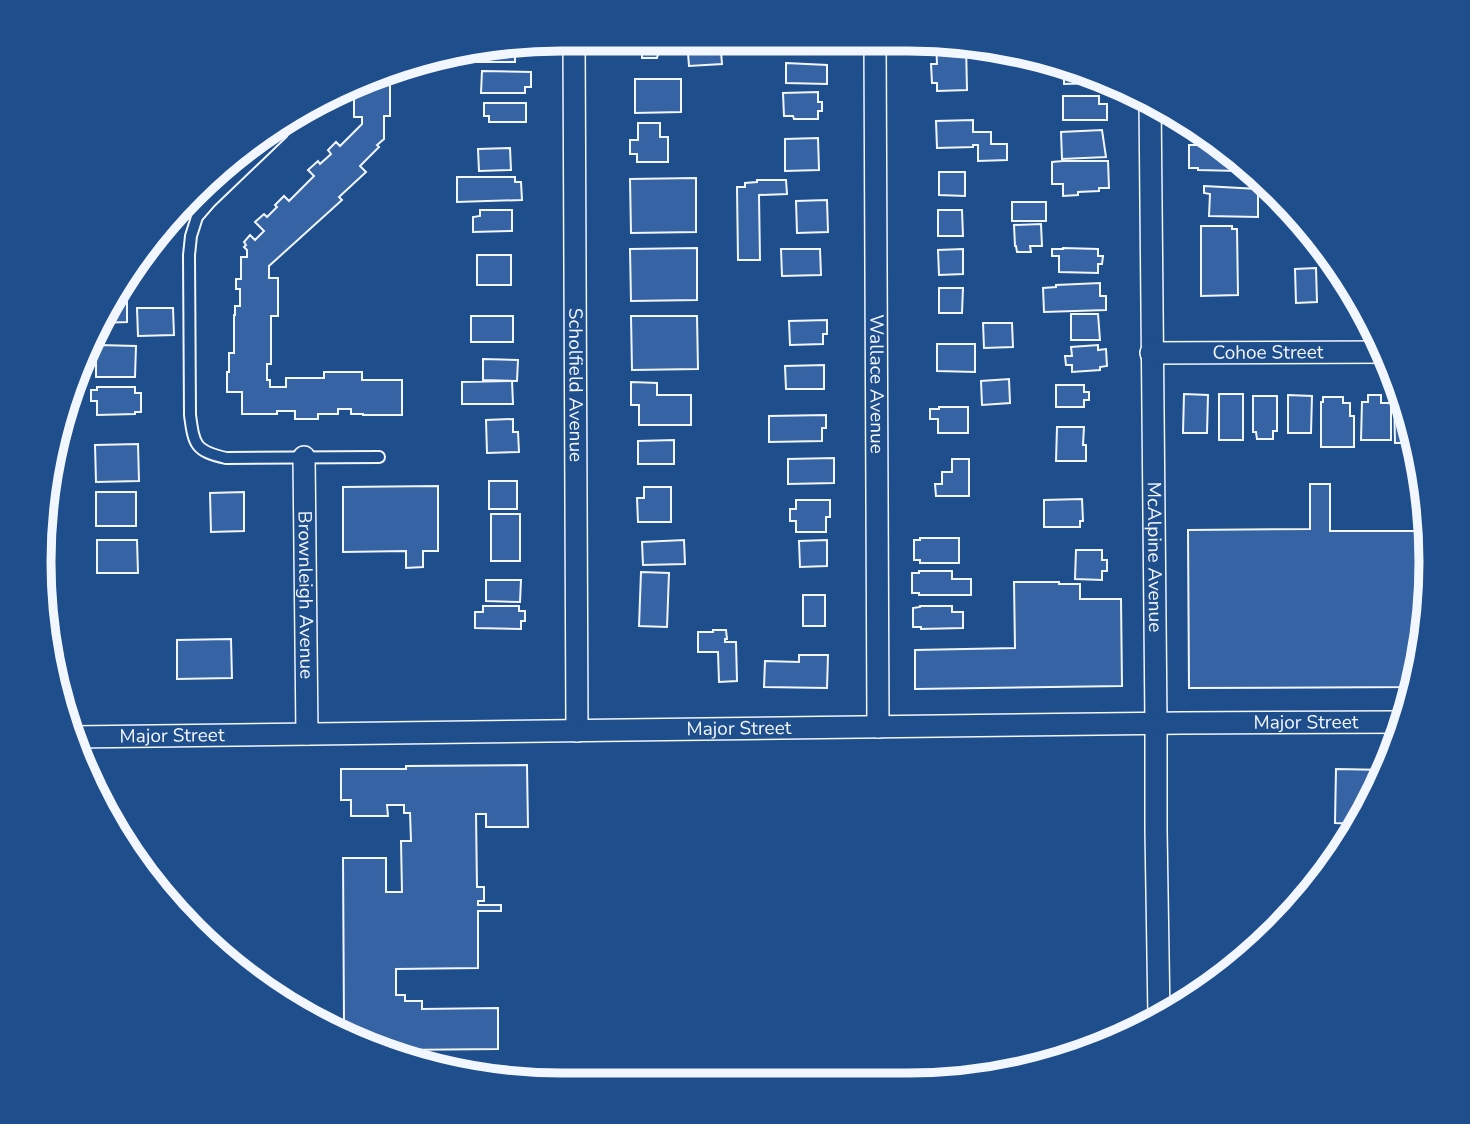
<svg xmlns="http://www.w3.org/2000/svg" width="1470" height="1124" viewBox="0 0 1470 1124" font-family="'Nunito Sans',sans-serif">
<rect width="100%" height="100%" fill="#1f4e8c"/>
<path fill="#3563a3" stroke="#f2f6ff" stroke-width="2" d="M 633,39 L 671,39 L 671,54 L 658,54 L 657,58 L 642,58 L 642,49 L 633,49 Z
M 711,39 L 712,51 L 721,51 L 722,64 L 689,66 L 687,40 Z
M 936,40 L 966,44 L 967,90 L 937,91 L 937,83 L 932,83 L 931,64 L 937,64 Z
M 515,45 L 515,62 L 477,62 L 477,50 Z
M 786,63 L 827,65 L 827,84 L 786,83 Z
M 1064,64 L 1100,77 L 1100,83 L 1064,84 Z
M 482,71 L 531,72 L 531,87 L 525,87 L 525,93 L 481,93 Z
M 387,73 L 387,77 L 390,77 L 390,116 L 384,116 L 384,139 L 377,145 L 379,147 L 360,166 L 366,172 L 339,197 L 342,200 L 269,266 L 269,278 L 278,278 L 278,316 L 271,316 L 271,364 L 267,364 L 267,380 L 270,380 L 270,387 L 286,387 L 286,378 L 324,378 L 324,372 L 362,372 L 362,380 L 402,380 L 402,415 L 363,415 L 363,414 L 351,414 L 351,409 L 338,409 L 338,414 L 318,414 L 318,419 L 295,419 L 295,411 L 277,411 L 277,414 L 242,414 L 242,392 L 227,392 L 227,372 L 229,372 L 229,353 L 234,353 L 234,315 L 235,315 L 235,306 L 240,306 L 240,289 L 236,289 L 236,279 L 241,279 L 241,257 L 247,257 L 247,250 L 244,247 L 246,245 L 244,242 L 250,235 L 255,240 L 264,231 L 255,222 L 264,214 L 267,217 L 277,207 L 275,205 L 284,196 L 289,201 L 314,176 L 308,170 L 318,161 L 320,164 L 331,154 L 328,150 L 336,142 L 340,146 L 362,124 L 362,117 L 354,117 L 354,86 Z
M 635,79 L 681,79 L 681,112 L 635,113 Z
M 818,92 L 818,102 L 822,102 L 822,111 L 818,111 L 818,119 L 794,119 L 793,116 L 784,116 L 783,93 Z
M 1063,96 L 1099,96 L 1099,104 L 1107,104 L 1107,120 L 1063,120 Z
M 484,103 L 526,103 L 526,122 L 489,122 L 489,116 L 484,116 Z
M 973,120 L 973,132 L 991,132 L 991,144 L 1007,144 L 1007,160 L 978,161 L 978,145 L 973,145 L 973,147 L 937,148 L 936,121 Z
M 638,123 L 660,123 L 660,137 L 668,137 L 668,162 L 637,162 L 637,154 L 630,154 L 630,140 L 638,140 Z
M 1102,130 L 1106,157 L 1062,159 L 1061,132 Z
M 818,138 L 819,170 L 785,171 L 785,139 Z
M 1197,142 L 1220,142 L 1226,146 L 1239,160 L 1238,171 L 1198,170 L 1198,168 L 1189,168 L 1189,145 L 1197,145 Z
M 510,148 L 511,170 L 479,171 L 478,149 Z
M 1063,161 L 1108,161 L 1109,188 L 1099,188 L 1099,191 L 1078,192 L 1078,195 L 1063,196 L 1063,184 L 1052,184 L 1052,162 Z
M 939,172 L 965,172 L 965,196 L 939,195 Z
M 457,177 L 515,177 L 515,182 L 521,182 L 522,200 L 457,202 Z
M 696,178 L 696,232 L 631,233 L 630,179 Z
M 757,180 L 786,180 L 787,194 L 759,195 L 760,260 L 738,260 L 737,187 L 745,187 L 745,183 L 757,182 Z
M 1204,186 L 1258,189 L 1258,217 L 1209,216 L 1210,194 L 1204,193 Z
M 827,200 L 828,232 L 797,233 L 796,201 Z
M 1012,202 L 1046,202 L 1046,221 L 1012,221 Z
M 480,210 L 512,210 L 512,231 L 473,232 L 473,217 L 480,216 Z
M 938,210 L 962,210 L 963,236 L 938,236 Z
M 1041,224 L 1042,246 L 1030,246 L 1031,252 L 1017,252 L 1016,246 L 1015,246 L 1014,225 Z
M 1201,226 L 1232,226 L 1232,229 L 1237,229 L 1238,295 L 1201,296 Z
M 697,248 L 697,300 L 631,301 L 630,249 Z
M 1063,248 L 1098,249 L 1098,256 L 1103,256 L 1102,264 L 1098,264 L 1098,273 L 1059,272 L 1059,256 L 1052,256 L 1052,249 L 1063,249 Z
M 781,249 L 820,249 L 821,275 L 782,276 Z
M 963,249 L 963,274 L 939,275 L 938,250 Z
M 477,255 L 511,255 L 511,285 L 477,285 Z
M 1316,268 L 1317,302 L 1296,303 L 1295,269 Z
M 124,280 L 127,280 L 127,322 L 99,323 L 108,301 Z
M 1100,283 L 1100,296 L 1106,296 L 1106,310 L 1044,312 L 1043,288 L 1056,287 L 1056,285 Z
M 939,288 L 963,288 L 962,313 L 939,313 Z
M 137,308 L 173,308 L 174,335 L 138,336 Z
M 1071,314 L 1098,314 L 1100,340 L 1071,340 Z
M 471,316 L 513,316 L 513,342 L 471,342 Z
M 631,316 L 697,316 L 698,369 L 632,370 Z
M 827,320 L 827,334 L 823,334 L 823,344 L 790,345 L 789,321 Z
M 983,323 L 1012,323 L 1013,347 L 984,348 Z
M 937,344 L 975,344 L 975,372 L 937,371 Z
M 99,345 L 136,346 L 135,377 L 96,377 L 96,360 L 94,360 L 94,350 L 99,350 Z
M 1098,345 L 1098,350 L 1106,349 L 1107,366 L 1100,367 L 1100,370 L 1072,372 L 1072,365 L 1066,365 L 1065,356 L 1072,356 L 1071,347 Z
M 483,359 L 518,360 L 517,381 L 483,380 Z
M 824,365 L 824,389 L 786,389 L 785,366 Z
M 1009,379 L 1010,403 L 982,405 L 981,381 Z
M 512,381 L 513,404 L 462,404 L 462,382 Z
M 631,382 L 657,383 L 657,395 L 691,395 L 691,425 L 639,425 L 639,405 L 631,405 Z
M 1056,385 L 1084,385 L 1084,392 L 1089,392 L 1089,400 L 1084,400 L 1084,407 L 1056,407 Z
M 97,387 L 135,387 L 135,393 L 141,393 L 141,412 L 135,412 L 135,414 L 97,415 L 97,401 L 91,401 L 91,390 L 97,390 Z
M 1184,394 L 1208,395 L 1207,433 L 1183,433 Z
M 1219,394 L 1243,394 L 1243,440 L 1219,440 Z
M 1394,394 L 1401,394 L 1416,444 L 1416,448 L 1404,448 L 1404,443 L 1395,443 Z
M 1288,395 L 1312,396 L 1311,433 L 1288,433 Z
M 1368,395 L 1381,395 L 1381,403 L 1391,403 L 1391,440 L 1361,440 L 1362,402 L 1368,402 Z
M 1253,396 L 1277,396 L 1277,431 L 1273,431 L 1273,439 L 1257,439 L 1256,432 L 1253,432 Z
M 1323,397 L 1343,397 L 1343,403 L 1350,403 L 1350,416 L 1354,416 L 1354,447 L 1321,447 L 1321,402 L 1323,402 Z
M 939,407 L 968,407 L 968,433 L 938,433 L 938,419 L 930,419 L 930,409 L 939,409 Z
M 826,415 L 826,428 L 822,428 L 822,441 L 769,442 L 769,416 Z
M 513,419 L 513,432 L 518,432 L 519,452 L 487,453 L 486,420 Z
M 1057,427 L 1084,427 L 1083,445 L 1086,445 L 1086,461 L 1056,461 Z
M 674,440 L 674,464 L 638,464 L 638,441 Z
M 138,444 L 139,481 L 96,482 L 95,445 Z
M 834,458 L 834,483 L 788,484 L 788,459 Z
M 952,459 L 969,459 L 969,496 L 936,496 L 935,484 L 942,484 L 942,472 L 952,472 Z
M 489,481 L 517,481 L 517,509 L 489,509 Z
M 1310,484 L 1330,484 L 1330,531 L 1420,531 L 1421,665 L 1415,687 L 1189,688 L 1188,530 L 1310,529 Z
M 438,486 L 438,551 L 423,551 L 423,567 L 406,568 L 406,551 L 343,552 L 343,487 Z
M 644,487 L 671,487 L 671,522 L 638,522 L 637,498 L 644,498 Z
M 96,492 L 136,492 L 136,526 L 96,526 Z
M 244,492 L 244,531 L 211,532 L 210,493 Z
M 1082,499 L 1083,521 L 1080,521 L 1080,527 L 1044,527 L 1044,500 Z
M 796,500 L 830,500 L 830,517 L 826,517 L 826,532 L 796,532 L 796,521 L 790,521 L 790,509 L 796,509 Z
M 491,514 L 520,514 L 520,561 L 491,561 Z
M 920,538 L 959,538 L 959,563 L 920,563 L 920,560 L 914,560 L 914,540 L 920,540 Z
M 97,540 L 137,540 L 138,573 L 97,573 Z
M 684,540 L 685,564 L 643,565 L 642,542 Z
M 827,540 L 827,566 L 800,567 L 799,541 Z
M 1076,550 L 1102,550 L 1102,560 L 1107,560 L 1107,571 L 1102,571 L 1102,580 L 1075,579 Z
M 919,571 L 952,571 L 952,579 L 971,579 L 971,595 L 919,595 L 919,593 L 912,593 L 912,573 L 919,573 Z
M 641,572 L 669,573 L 667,627 L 639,626 Z
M 486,580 L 521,580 L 520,602 L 486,601 Z
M 1014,582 L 1059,582 L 1059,584 L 1080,584 L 1080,599 L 1121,599 L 1122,686 L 915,689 L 915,650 L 1015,648 Z
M 803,595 L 825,595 L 825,626 L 803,626 Z
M 483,606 L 519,606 L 519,611 L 525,611 L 525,621 L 521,621 L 521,629 L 475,628 L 475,612 L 483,612 Z
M 920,606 L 952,606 L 952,612 L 963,612 L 963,628 L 921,629 L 921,627 L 913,627 L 913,608 L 920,607 Z
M 713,630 L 726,630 L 727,639 L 725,639 L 725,642 L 736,642 L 737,681 L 719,682 L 718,652 L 698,652 L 698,632 L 713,632 Z
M 231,639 L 232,678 L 177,679 L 177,640 Z
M 799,655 L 828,655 L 827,688 L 764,687 L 765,661 L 799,662 Z
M 527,765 L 528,827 L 486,827 L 486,814 L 476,814 L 477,887 L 484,887 L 484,901 L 478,901 L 478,905 L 501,905 L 501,911 L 478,911 L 478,968 L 396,969 L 396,995 L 405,995 L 405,1001 L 422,1001 L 422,1009 L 498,1008 L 498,1049 L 398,1050 L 398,1045 L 369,1046 L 336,1029 L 336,1023 L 344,1023 L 343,858 L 386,858 L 386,892 L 402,892 L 401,841 L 411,841 L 410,813 L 404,813 L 404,805 L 387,805 L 388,816 L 351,816 L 351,800 L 341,800 L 341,769 L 406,769 L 406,766 Z
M 1336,769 L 1387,770 L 1359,824 L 1335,823 Z"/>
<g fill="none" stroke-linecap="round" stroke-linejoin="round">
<g stroke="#f2f6ff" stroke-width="14">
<path id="service" d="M 291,115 L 291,119 L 282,133 L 210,202 L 197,217 L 191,236 L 189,255 L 190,415 C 194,445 195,451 226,458 L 379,457"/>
</g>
<g stroke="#f2f6ff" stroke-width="24">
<g id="minor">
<path id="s1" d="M 574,39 L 577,731"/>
<path id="s2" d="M 875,39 L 878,727"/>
<path id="s3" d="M 1150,99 L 1156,723 L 1156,830 L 1159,1017"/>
<path id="s4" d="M 1151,353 L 1386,352"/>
<path id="s5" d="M 304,457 L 307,734"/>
<path d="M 40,553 L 40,574"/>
<path id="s6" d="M 74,737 L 1182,723 L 1404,722"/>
</g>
</g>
<use href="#service" stroke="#1f4e8c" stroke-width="10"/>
<use href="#minor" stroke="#1f4e8c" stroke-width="21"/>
</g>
<g text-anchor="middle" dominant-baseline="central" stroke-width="5" stroke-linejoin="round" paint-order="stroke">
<g font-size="19" fill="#f2f6ff" stroke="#1f4e8c">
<text stroke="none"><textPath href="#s4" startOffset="117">Cohoe Street</textPath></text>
<text stroke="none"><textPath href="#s2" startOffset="345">Wallace Avenue</textPath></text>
<text stroke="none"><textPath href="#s1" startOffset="346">Scholfield Avenue</textPath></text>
<text stroke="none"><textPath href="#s3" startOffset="458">McAlpine Avenue</textPath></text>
<text stroke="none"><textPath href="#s5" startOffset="138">Brownleigh Avenue</textPath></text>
<text stroke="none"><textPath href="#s6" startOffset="1232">Major Street</textPath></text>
<text stroke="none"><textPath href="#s6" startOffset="665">Major Street</textPath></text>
<text stroke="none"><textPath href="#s6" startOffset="98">Major Street</textPath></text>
</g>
</g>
<path d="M0 0H1470V1124H0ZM562 51H908A511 511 0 0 1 1419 562V562A511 511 0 0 1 908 1073H562A511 511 0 0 1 51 562V562A511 511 0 0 1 562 51Z" fill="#1f4e8c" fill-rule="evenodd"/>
<path fill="none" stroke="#f2f6ff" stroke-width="9" d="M562 51H908A511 511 0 0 1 1419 562V562A511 511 0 0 1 908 1073H562A511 511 0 0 1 51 562V562A511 511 0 0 1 562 51Z"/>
</svg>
